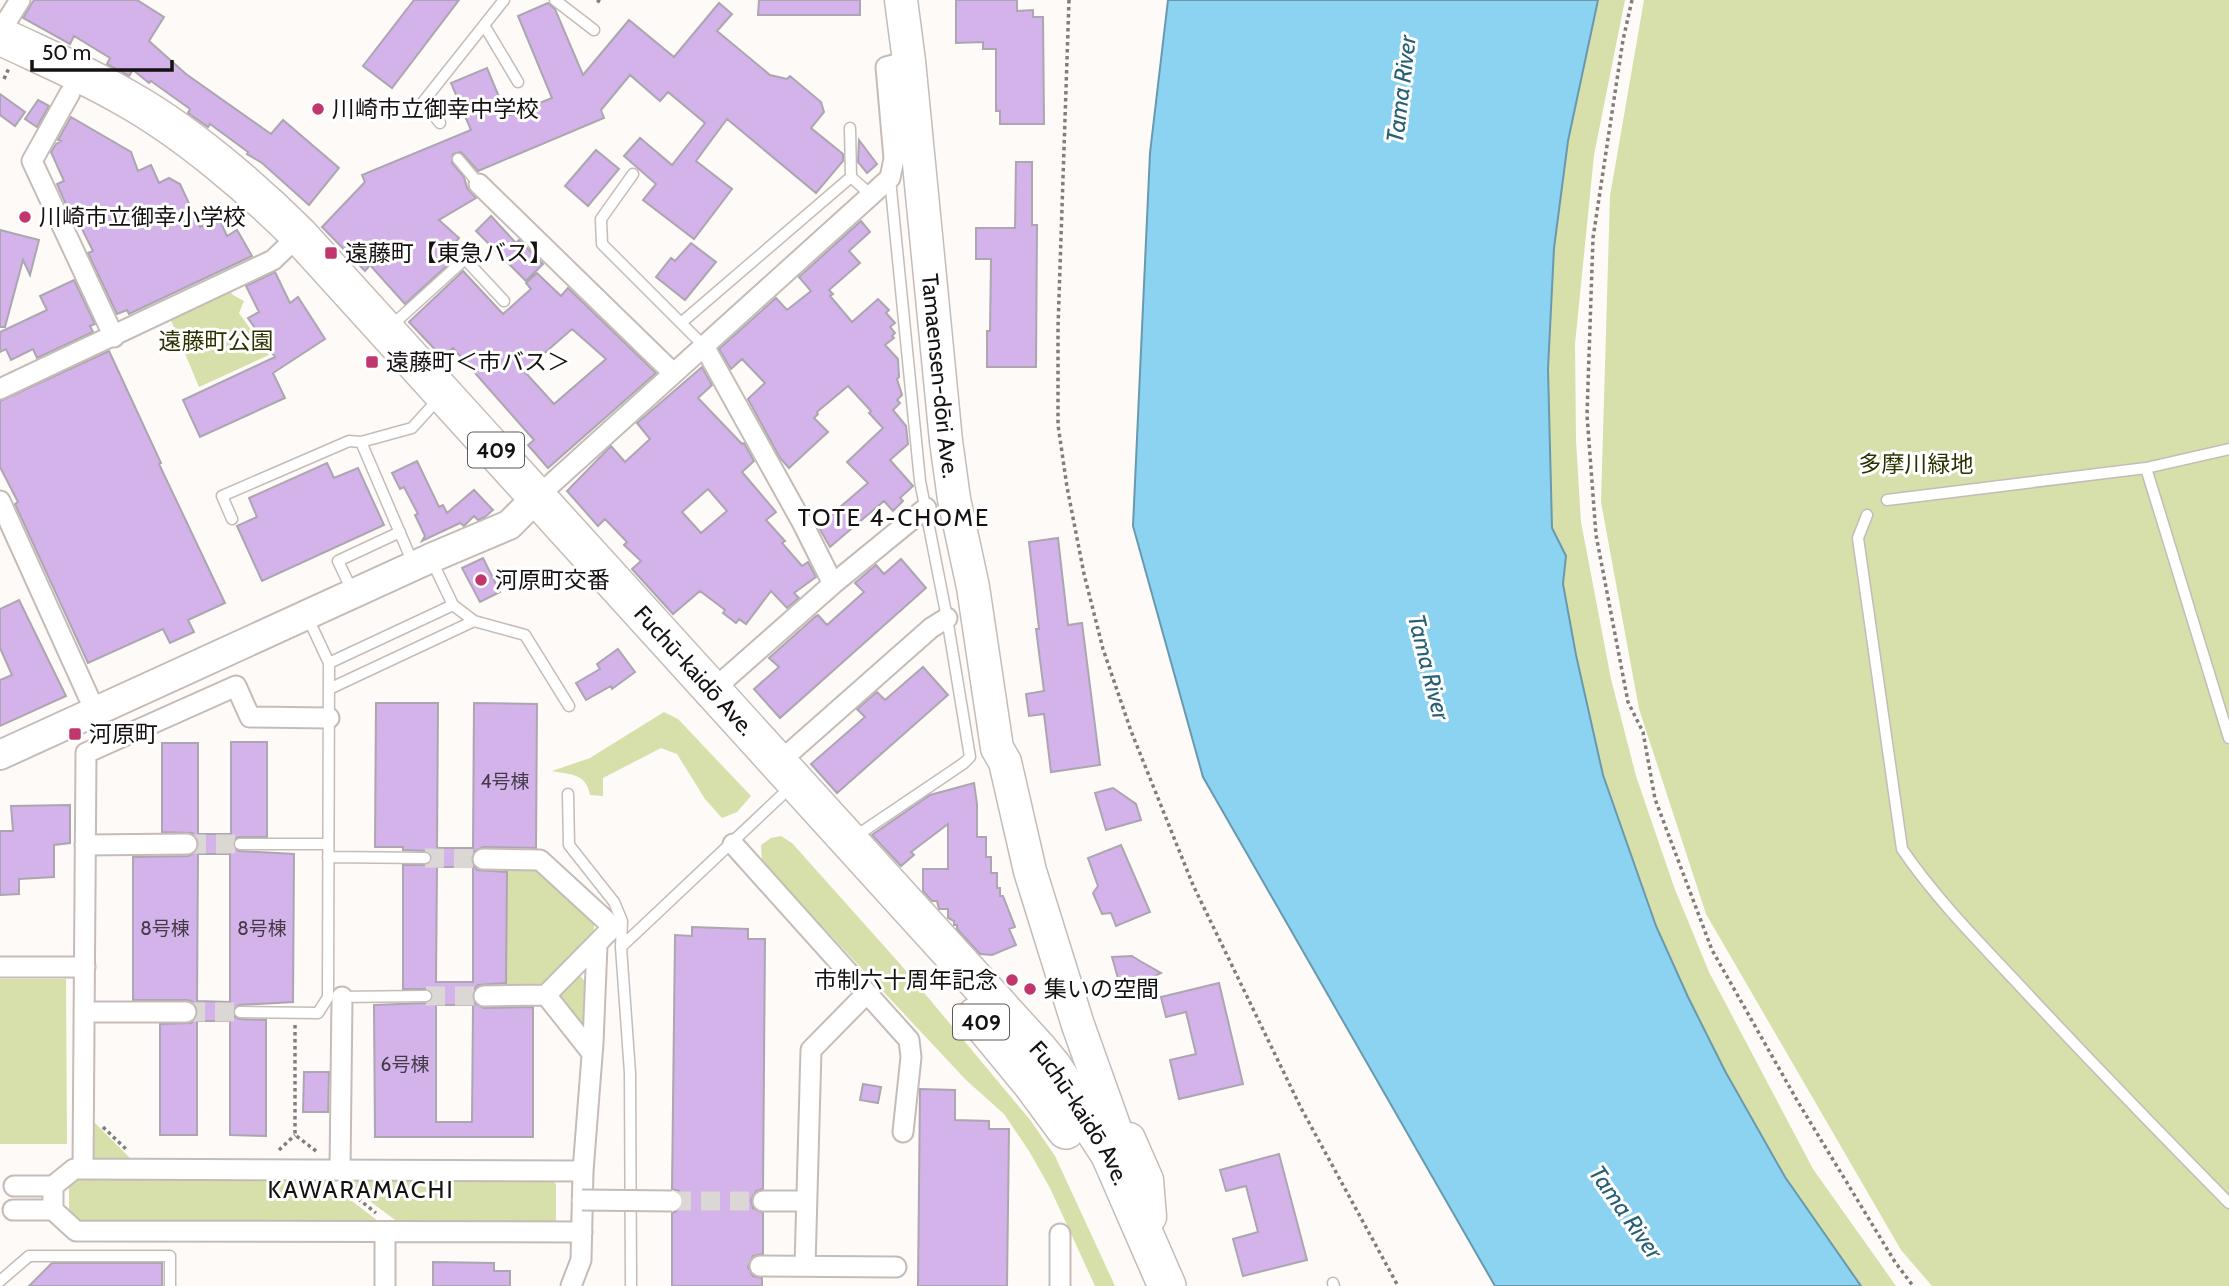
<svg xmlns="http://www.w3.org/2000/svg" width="2229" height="1286" viewBox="0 0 2229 1286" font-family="Cabin,'Noto Sans JP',sans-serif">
<rect width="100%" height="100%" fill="#fefaf8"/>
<path fill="#d7dfaa" d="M 1598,0 L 1625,0 L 1594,155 L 1575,344 L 1576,441 L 1581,522 L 1611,679 L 1636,776 L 1674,887 L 1709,972 L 1813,1169 L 1896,1286 L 1861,1286 L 1785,1177 L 1725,1071 L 1688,997 L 1656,926 L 1603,775 L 1576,655 L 1563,584 L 1566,556 L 1552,528 L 1548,369 L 1554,248 L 1568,141 Z
M 1644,0 L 2229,0 L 2229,1286 L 1932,1286 L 1901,1250 L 1706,914 L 1639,709 L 1601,502 L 1610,196 Z
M 228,289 L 233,295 L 244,301 L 239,313 L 269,355 L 199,387 L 170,318 Z
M 664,712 L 678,719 L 751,796 L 737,812 L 722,818 L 705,799 L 677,754 L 661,748 L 603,778 L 603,796 L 590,795 C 586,773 571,775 552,771 L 590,758 Z
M 781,836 L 792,843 L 901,965 L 1031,1121 L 1055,1156 L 1115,1286 L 1095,1286 L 1050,1188 L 1029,1151 L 1004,1114 L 966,1080 L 762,862 L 761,845 L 771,838 Z
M 507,868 L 540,868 L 594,919 L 594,935 L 541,990 L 505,990 Z
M 577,973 L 586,982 L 586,1031 L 552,999 Z
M 0,979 L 66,979 L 67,1144 L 0,1144 Z
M 95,1123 L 133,1161 L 97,1161 L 90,1156 L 91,1125 Z
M 83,1173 L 319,1176 L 386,1227 L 83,1227 L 69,1213 L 69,1185 Z
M 336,1176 L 547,1176 L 556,1184 L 556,1221 L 547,1227 L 406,1228 Z"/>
<path fill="#8cd3f1" stroke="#6899ae" stroke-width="2" d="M 1168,0 L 1598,0 L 1568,141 L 1554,248 L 1548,369 L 1552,528 L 1566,556 L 1563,584 L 1576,655 L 1603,775 L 1656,926 L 1688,997 L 1725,1071 L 1785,1177 L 1861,1286 L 1495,1286 L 1203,777 L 1133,526 L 1150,153 Z"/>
<path fill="#d3b3ea" stroke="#aba6af" stroke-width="2" fill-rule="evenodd" d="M 34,0 L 137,0 L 164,17 L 149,41 L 186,74 L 271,134 L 283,120 L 339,168 L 309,205 L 262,163 L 247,154 L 248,152 L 210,124 L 208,127 L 188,113 L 190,109 L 151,81 L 149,83 L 133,70 L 129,76 L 107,64 L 110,58 L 74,36 L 70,44 L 23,18 Z
M 414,0 L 459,0 L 392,88 L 363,66 Z
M 759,0 L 860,0 L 860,15 L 758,15 Z
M 956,0 L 1017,0 L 1017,11 L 1033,10 L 1033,17 L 1043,17 L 1044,124 L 1000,124 L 1000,111 L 996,111 L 996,49 L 983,49 L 983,42 L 956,43 Z
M 548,3 L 555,9 L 583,75 L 629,20 L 674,57 L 719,3 L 732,14 L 717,31 L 770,75 L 787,79 L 790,76 L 821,102 L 824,112 L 811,128 L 843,154 L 843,161 L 816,193 L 727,119 L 696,161 L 732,189 L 694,239 L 643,200 L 656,184 L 624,156 L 640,138 L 672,165 L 705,123 L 668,92 L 660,101 L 630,75 L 601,110 L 604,118 L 478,171 L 461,152 L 453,154 L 452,163 L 464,177 L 467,188 L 476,198 L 439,220 L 459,238 L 446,253 L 453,260 L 405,304 L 370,265 L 365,271 L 322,227 L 365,182 L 362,175 L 471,130 L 451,83 L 487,68 L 507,116 L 552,98 L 518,16 Z
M 0,94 L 25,112 L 15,126 L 0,115 Z
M 38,100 L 49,106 L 37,127 L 25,119 Z
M 71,117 L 131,152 L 138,171 L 151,165 L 159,183 L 169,178 L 180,184 L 200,227 L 219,218 L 227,236 L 237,230 L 252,256 L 129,314 L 127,310 L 117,314 L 88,253 L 93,251 L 79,223 L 75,225 L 57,184 L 64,181 L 51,152 L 56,144 L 61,141 L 58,140 Z
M 859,140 L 877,164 L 867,173 L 858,162 Z
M 596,150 L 619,169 L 588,206 L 565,186 Z
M 1016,162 L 1032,162 L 1032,225 L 1037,225 L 1036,367 L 987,367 L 987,331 L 990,331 L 991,259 L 976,259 L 976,228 L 1015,228 Z
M 491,216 L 516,243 L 519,240 L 543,264 L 526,281 L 476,231 Z
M 861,221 L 870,232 L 849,251 L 860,263 L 829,290 L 833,294 L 830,296 L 852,322 L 878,299 L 889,310 L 886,313 L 895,323 L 890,327 L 895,333 L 892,336 L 894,338 L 885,345 L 898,359 L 899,377 L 897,379 L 902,395 L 897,400 L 900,403 L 893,410 L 906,426 L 908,444 L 890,460 L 913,486 L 900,498 L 903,501 L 893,511 L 884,501 L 830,547 L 818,526 L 868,483 L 847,462 L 883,428 L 869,413 L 871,411 L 848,386 L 817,412 L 818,414 L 814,418 L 828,432 L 789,468 L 780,458 L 748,399 L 765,383 L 742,359 L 731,369 L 719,349 L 776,298 L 787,310 L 811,291 L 799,277 Z
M 0,230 L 39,240 L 30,275 L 23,260 L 5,327 L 0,327 Z
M 691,243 L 716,262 L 685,300 L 656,277 L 671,258 L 675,261 Z
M 463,271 L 503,314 L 531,289 L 526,283 L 537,273 L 561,296 L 568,288 L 656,373 L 548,468 L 528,445 L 534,440 L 453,348 L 443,358 L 409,322 ZM 572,329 L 606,359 L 554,404 L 524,371 Z
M 275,272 L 290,303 L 298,297 L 325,339 L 273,373 L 285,398 L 200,437 L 183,400 L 275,357 L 248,318 L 259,312 L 246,286 Z
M 74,280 L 95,324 L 90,326 L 93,332 L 37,358 L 33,349 L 11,360 L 6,349 L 0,352 L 0,332 L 47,310 L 40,296 Z
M 109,351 L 161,463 L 159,464 L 225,603 L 188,620 L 194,632 L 170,643 L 163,629 L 88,663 L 15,504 L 18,502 L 0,467 L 0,401 Z
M 702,367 L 712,385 L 698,398 L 742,444 L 744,443 L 754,461 L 742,472 L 776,512 L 766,520 L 785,541 L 782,543 L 802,566 L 808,562 L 816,577 L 794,593 L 799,598 L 787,608 L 771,591 L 746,624 L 739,619 L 736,623 L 723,613 L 725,610 L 700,591 L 673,614 L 632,569 L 641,561 L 624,545 L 627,542 L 605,519 L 598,526 L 567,491 L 611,446 L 625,462 L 650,439 L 637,423 ZM 708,489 L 727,511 L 701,533 L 682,512 Z
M 417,461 L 439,507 L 443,505 L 447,513 L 474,490 L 493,510 L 485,517 L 478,520 L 474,516 L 464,526 L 460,523 L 422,541 L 425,536 L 415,515 L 418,514 L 404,487 L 400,489 L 392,473 Z
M 327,463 L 334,478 L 358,468 L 384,525 L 262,581 L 237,526 L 257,517 L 249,498 Z
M 1058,538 L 1068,625 L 1082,623 L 1100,765 L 1051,772 L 1044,714 L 1029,716 L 1026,694 L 1044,691 L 1036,629 L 1039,629 L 1029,542 Z
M 483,558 L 500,592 L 480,602 L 462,568 Z
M 901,559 L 926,588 L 780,718 L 754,689 L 779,667 L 769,658 L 816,616 L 818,615 L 827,625 L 864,592 L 855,583 L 876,565 L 884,574 Z
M 19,600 L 66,696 L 0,726 L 0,680 L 12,675 L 0,648 L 0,609 Z
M 618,649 L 635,672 L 612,689 L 611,686 L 586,700 L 576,683 L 600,669 L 597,664 Z
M 923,667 L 948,695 L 837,793 L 811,764 L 865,717 L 857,709 L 877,692 L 885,700 Z
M 376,703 L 438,703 L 437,848 L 473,848 L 474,703 L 537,704 L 536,848 L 483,847 L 473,852 L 471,859 L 477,870 L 507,872 L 506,983 L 478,985 L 473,991 L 472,997 L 474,1003 L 484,1008 L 533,1007 L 533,1137 L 375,1137 L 374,1005 L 427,1003 L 433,997 L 429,989 L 403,989 L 403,865 L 428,865 L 432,861 L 432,855 L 426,851 L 403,850 L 403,847 L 375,847 ZM 437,867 L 473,867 L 473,982 L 436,982 ZM 436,1005 L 473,1005 L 472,1122 L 436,1122 Z
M 231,742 L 267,742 L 267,837 L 239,837 L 234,840 L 233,845 L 239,851 L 294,854 L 293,1002 L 239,1005 L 233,1011 L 234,1016 L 239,1019 L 266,1020 L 266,1136 L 230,1135 L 230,1021 L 197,1021 L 197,1135 L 160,1135 L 160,1024 L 191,1023 L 196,1019 L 198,1011 L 193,1002 L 187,1000 L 133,1000 L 133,857 L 188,856 L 197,851 L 199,845 L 198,838 L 192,833 L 162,832 L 162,743 L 198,743 L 198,834 L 231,834 ZM 198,854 L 230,854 L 230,1002 L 197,1001 Z
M 974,783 L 977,804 L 977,837 L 986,837 L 986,857 L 991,857 L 991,873 L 997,873 L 997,888 L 1000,888 L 1000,896 L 1003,896 L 1015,927 L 1009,929 L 1016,945 L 992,955 L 980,954 L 957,929 L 957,925 L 954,925 L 954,921 L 948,918 L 948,909 L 939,909 L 937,901 L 932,901 L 923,891 L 923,869 L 948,869 L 948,824 L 911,852 L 914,855 L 901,866 L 872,835 L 930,795 Z
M 1113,788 L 1136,804 L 1141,820 L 1106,830 L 1095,793 Z
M 70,805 L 70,843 L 54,845 L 54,877 L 19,879 L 19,894 L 0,895 L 0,831 L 13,831 L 11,806 Z
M 1121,845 L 1150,912 L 1116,926 L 1111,913 L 1102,914 L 1093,893 L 1098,886 L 1088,858 Z
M 692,927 L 748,929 L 748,939 L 765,939 L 763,1189 L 756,1191 L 751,1200 L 753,1208 L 763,1213 L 763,1254 L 753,1256 L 748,1267 L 753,1276 L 762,1278 L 762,1286 L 672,1286 L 672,1213 L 682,1208 L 684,1200 L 679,1191 L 672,1189 L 675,935 L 692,936 Z
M 1132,956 L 1140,961 L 1161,973 L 1136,985 L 1126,979 L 1118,978 L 1112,957 Z
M 1219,983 L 1243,1084 L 1179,1099 L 1170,1060 L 1196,1054 L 1186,1012 L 1166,1017 L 1161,997 Z
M 304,1072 L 329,1072 L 328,1112 L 303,1112 Z
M 863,1084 L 881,1087 L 878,1103 L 860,1100 Z
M 920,1089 L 955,1090 L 955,1120 L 989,1121 L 989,1129 L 1009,1129 L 1007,1286 L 918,1286 Z
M 1279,1154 L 1307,1260 L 1243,1276 L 1233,1239 L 1258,1232 L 1246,1186 L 1226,1191 L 1220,1170 Z
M 433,1262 L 494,1263 L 494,1271 L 510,1271 L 510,1286 L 433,1286 Z
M 52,1263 L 162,1263 L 162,1286 L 29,1286 Z"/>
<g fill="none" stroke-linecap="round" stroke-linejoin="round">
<path stroke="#dbd7d5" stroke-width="19" stroke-dasharray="19 10" stroke-linecap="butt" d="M 187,844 L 240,844
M 425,858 L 483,859
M 426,996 L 484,996
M 186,1012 L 240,1012
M 672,1201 L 763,1201"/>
<g stroke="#c5bcb7" stroke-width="13">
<path id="lane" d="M 555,0 L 594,30
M 484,25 L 518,82
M 440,123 L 423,102 L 504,0
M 458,159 L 479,184
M 633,174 L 601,219 L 602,244 L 704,346
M 851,177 L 871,195
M 681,323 L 851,177 L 850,128
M 390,327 L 465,259 L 504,301
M 361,442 L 409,554
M 2146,468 L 2229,738
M 1887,500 L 2146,468 L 2229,449
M 1867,515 L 1858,538 L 1902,849 C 1936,899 1980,943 2021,987 C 2089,1060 2159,1132 2229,1203
M 232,519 L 222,496 L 349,441 L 361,442 L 412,428 L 431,407
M 431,559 L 453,605 L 474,621 L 525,635 L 569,706
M 348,582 L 338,561 L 400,532
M 329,663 L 453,605
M 329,689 L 474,621
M 568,794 L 569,845 L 614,902 L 622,921 L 621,947 L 630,1073 L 631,1286
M 856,836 L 964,763 L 970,757 L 947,618 L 920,481 L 890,179
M 240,844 L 328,844
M 328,857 L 425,858
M 621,947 L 781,796
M 339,997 L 426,996
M 240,1012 L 318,1013 L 328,997 L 329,663 L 307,616
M 0,1281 L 29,1256 L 170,1256 L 170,1286
M 1333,1283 L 1334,1286"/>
</g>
<g stroke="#c5bcb7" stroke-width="23">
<path id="street" d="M 0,32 L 20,0
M 70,93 L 32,161 L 114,337
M 479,184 L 673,373
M 704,346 L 803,524 L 833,584
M 0,389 L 273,260 L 299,235
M 538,496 L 890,178 L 894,159 L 886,67 L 909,61
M 0,501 L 95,711
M 706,696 L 833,584 L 926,508
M 329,718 L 250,717 L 236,686 L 86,753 L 83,1169 L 583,1171
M 778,763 L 931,628 L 947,618
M 733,844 L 909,1040 L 911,1057 L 903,1132
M 85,845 L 187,844
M 483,859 L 540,860 L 613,927 L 546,995 L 484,996
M 0,967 L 85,967
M 546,995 L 592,1053
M 84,1012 L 186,1012
M 83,1169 L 74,1169 L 53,1186 L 53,1210 L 76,1231 L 582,1232
M 340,1170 L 342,997
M 14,1186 L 53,1186
M 763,1201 L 806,1201
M 13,1210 L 53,1210
M 385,1232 L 385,1286
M 760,1266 L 896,1267
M 805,1266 L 811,1050 L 867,993
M 571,1286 L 581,1260 L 583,1171 L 593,1043 L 597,945
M 1060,1286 L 1060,1234"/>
</g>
<g stroke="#c5bcb7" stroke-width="32">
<path id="secondary" d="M 0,755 L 431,558 L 509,525 L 538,496"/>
</g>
<g stroke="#c5bcb7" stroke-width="35">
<g id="primary">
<path id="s1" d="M 901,0 L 909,61 L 946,441 L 954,499 L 973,587 L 997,748 L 1005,762 L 1030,871 L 1078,1025 L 1128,1165"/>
<path d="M 1129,1139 L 1147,1180 L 1150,1217"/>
</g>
</g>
<g stroke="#c5bcb7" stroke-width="40">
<g id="highway">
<path id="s2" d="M 0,36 C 42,56 85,74 126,98 C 185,131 251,187 299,235 L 1039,1050 L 1053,1067 L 1110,1155 L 1167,1286"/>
<path d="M 976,1016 L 1032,1084 L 1066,1130"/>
</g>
</g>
<path stroke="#807d7b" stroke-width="3.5" stroke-dasharray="3.5 3.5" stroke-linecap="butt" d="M 597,0 L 600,2
M 1069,0 L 1058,327 L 1058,425 L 1067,487 L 1084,574 L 1103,649 L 1131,731 L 1193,885 L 1301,1108 L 1398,1286
M 1632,0 L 1623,40 L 1593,238 L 1587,415 L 1596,535 L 1628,702 L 1643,732 L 1655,799 L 1712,950 L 1798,1102 L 1895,1262 L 1913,1286
M 4,79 L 9,68
M 295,1025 L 295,1135 L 316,1151
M 103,1127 L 128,1151
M 279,1150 L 295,1135
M 347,1190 L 376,1213"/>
<use href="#lane" stroke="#fff" stroke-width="10"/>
<use href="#street" stroke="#fff" stroke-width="19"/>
<use href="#secondary" stroke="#fff" stroke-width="28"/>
<use href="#primary" stroke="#fff" stroke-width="32"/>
<use href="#highway" stroke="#fff" stroke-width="37"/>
<g stroke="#c5bcb7" stroke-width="23" stroke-linecap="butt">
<path id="street-bridge" d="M 582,1200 L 672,1201"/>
</g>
<use href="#street-bridge" stroke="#fff" stroke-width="19"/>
</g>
<g fill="#c1366d" stroke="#fff" stroke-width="2.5">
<circle cx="318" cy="109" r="7"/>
<circle cx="25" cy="217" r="7"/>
<rect x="324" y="246" width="14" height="14" rx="3.5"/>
<rect x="365" y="355" width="14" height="14" rx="3.5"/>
<circle cx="481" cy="580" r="7"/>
<rect x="68" y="727" width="14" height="14" rx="3.5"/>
<circle cx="1012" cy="980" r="7"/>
<circle cx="1030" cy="989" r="7"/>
</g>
<g text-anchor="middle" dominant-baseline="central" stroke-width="6" stroke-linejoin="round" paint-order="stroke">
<g font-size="19" fill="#443a47">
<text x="505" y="781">4号棟</text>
<text x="165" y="928">8号棟</text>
<text x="262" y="928">8号棟</text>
<text x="405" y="1064">6号棟</text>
</g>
<g fill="#fff" stroke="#5b5958" stroke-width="2">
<rect x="468" y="432.5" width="56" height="35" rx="5"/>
<rect x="953" y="1004.5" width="56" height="35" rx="5"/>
</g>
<g font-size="21" font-weight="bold" fill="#151211">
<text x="496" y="450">409</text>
<text x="981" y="1022">409</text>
</g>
<g font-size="23" fill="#151211" stroke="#fff" text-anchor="start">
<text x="332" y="109">川崎市立御幸中学校</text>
<text x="39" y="217">川崎市立御幸小学校</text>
<text x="345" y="253">遠藤町【東急バス】</text>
<text x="386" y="362">遠藤町＜市バス＞</text>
<text x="495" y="580">河原町交番</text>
<text x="89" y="734">河原町</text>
<text x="998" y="980" text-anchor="end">市制六十周年記念</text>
<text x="1044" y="989">集いの空間</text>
</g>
<g font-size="23" fill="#2d3100" stroke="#fff">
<text x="216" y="341">遠藤町公園</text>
<text x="1916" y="464">多摩川緑地</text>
</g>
<g font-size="23" fill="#151211" stroke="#fff">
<text stroke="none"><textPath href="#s1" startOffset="378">Tamaensen-dōri Ave.</textPath></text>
<text stroke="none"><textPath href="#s2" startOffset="950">Fuchū-kaidō Ave.</textPath></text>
<text stroke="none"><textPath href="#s2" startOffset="1538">Fuchū-kaidō Ave.</textPath></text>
</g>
<g font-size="24" font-style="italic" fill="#275f75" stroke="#fff">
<text transform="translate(1401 89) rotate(-83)">Tama River</text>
<text transform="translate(1429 667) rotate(76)">Tama River</text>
<text transform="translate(1626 1212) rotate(55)">Tama River</text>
</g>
<g font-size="24" letter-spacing="2" fill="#151211" stroke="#fff">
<text x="894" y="517">TOTE 4-CHOME</text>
<text x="361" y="1189">KAWARAMACHI</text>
</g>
</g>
<path d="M32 60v10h140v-10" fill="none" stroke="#151211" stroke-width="3.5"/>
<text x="42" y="60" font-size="21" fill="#151211" stroke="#ffffff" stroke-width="5" paint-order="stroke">50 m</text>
</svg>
